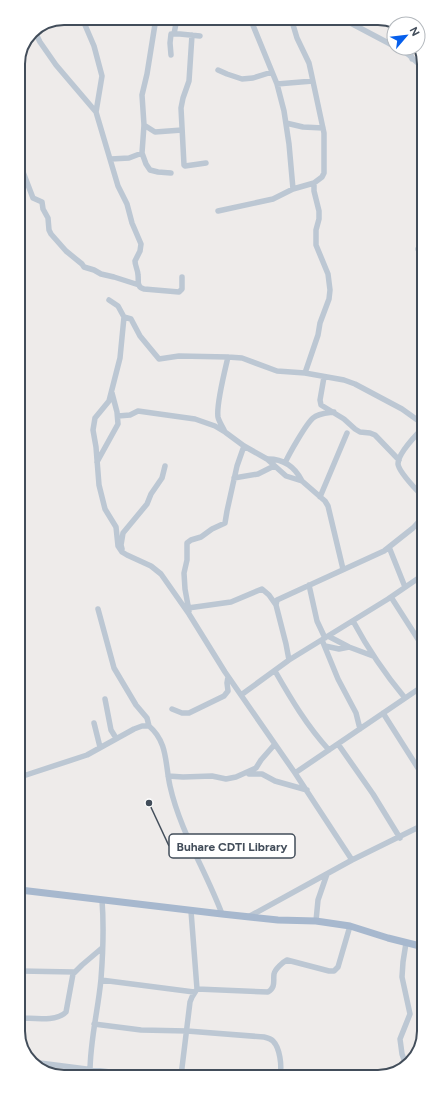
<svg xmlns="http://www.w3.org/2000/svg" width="442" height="1095" viewBox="0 0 442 1095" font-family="Figtree,sans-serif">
<rect width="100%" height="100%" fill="#eeebea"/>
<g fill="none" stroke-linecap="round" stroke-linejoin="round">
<path stroke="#bcc7d3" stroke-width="5.5" d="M 82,18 L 94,46 L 102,76 L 96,112 L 118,186 L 127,204 L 132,223 L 141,244 L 140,251 L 135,261 C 135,266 138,270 138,275 C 139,281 136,287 144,289 L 179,292 L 182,289 L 182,277
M 156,18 L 147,74 L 142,95 L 144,125 L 142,153 L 146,164 L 150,170 L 158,172 L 171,173
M 250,18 L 277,84 L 284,111 L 289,144 L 293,189
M 341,18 L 394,46
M 388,21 L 394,28
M 33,31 L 36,34 L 40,42 L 56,65 L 96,112
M 174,34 L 177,18
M 192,35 L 189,81 L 183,98 L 181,108 L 184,165 L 185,166 L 206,163
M 398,48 L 409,55 L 422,67
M 409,48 L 412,59
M 171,55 L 170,43 L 171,34 L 180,34 L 200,36
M 218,70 L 227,74 L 242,79 L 253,78 L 272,72
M 277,84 L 313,81
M 286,123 L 303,127 L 323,128
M 144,125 L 155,132 L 182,130
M 111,159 L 129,158 L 142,153
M 18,164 L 23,172 L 33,198 L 42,202 L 43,209 L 48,218 L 49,230 L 51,234 L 66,251 L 82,264 L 84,267 L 94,270 L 101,274 L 114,277 L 139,285
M 218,211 L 273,199 L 293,189 L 314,183 L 322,177 L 324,173 L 324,133 L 311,72 L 309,63 L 297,38 L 291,18
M 418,249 L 422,249
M 109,300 L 118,306 L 124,317 L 120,358 L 109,401 L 95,418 L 93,430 L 96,447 L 99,485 L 105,509 L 116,527 L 118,546 L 122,552 L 127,555 L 151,566 L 161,574 L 189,614 L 225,672 L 295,773 L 352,860
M 124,317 L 131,319 L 140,336 L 159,359 L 179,356 L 228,357 L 242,358 L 277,371 L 305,373 L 344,380 L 355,384 L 402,409 L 423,424
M 305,373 L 318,335 L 320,323 L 329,299 L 330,290 L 328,274 L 316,245 L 316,230 L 319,219 L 319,211 L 314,191 L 314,183
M 324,377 L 320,400 L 321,405 L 344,419 L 355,429 L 360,432 L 370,433 L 375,435 L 399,460
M 118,416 L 130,415 L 138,411 L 195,419 L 215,426 L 225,432 L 244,446 L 267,459 L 286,476 L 302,481 L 325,501 L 328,506 L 343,569
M 423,428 C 416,435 398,454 398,464 C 399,473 417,490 423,497
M 225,432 C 223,427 219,422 218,417 C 216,405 225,370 228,357
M 268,459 C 284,459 295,467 302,481
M 97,462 L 118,424 L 117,412 L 112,393
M 285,463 C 289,454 306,424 313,418 C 319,413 328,413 334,412
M 234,478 L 258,474 L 274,466
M 320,497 L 347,433
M 389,547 L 405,587
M 122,549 L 121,545 L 123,533 L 147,504 L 151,494 L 162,478 L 165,466
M 309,585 L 317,621 L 325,638
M 391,597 L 423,647
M 188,608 L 231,602 L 262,589 L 269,595 L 276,605
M 98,609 L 114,668 L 136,705 L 147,718 L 149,726
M 189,611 L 185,589 L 184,573 L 187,560 L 187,543 L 191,540 L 201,537 L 212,529 L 225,523 L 227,511 L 237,466 L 244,446
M 353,621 C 368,649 385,674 405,698
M 328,636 L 349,647 L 373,656
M 322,640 L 338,679 L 356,713 L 360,729
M 325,646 L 339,649 L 349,647
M 289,660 L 286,644 L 276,605 L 277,600 L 384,551 L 413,528 L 423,517
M 275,671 C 291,699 307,726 329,750
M 418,690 L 423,696
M 241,695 L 289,660 L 388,599 L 423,575
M 105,699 L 111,730 L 116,738
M 172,709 L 182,713 L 189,713 L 224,696 L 228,691 L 227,683 L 228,677
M 383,713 L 423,776
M 94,723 L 100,747
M 338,744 L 373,794 L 400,838
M 295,773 L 423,686
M 249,774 L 262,774 L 275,781 L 307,790
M 168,776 L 183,777 L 212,776 L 226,779 L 236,777 L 256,768 L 261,760 L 275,744
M 20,777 L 87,755 L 134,729 L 142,726 L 149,726 C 168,742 165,764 170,786 C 180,831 206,871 222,914
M 250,916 L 352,860 L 423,825
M 316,921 L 318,900 L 327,874
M 20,971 L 74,972
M 101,980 L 194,992
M 197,989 L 268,992 C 276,987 273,981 274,974 C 275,969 283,962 287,960 L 329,971 L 334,971 L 338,967 L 350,926
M 20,1018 C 33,1018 57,1022 66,1012 L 73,974 L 82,965 L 102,948
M 94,1024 L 141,1030 L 187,1031 L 264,1037 C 268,1038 271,1039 273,1041 C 280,1048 282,1066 280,1075
M 32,1062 L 141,1076
M 406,1065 L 402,1054 L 400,1039 L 410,1014 L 402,977 L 403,962 L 406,943
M 181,1076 L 190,1002 L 192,997 L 197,989 L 191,911
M 90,1077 C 89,1044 98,1012 101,979 C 103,953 104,926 102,900"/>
<path stroke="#a7b8ce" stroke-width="7" d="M 20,890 L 222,914 L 278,920 L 316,921 L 350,926 L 388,938 L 424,947"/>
</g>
<path d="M0 0H442V1095H0ZM64 25H378A39 39 0 0 1 417 64V1031A39 39 0 0 1 378 1070H64A39 39 0 0 1 25 1031V64A39 39 0 0 1 64 25Z" fill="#fff" fill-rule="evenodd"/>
<path fill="none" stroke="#424d5a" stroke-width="2" d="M64 25H378A39 39 0 0 1 417 64V1031A39 39 0 0 1 378 1070H64A39 39 0 0 1 25 1031V64A39 39 0 0 1 64 25Z"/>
<path fill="none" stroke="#424d5a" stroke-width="1.5" d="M149 803L169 846"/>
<circle fill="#424d5a" stroke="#fff" stroke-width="1.5" cx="149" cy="803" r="4"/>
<rect fill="#fff" stroke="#424d5a" stroke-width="1.5" x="169" y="834" width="126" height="24" rx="4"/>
<g font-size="12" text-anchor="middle" font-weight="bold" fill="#424d5a">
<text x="232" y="851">Buhare CDTI Library</text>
</g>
<g transform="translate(406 36) rotate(62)"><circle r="19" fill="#ffffff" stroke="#b3b8bd"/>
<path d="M0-3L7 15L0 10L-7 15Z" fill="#065fec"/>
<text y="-6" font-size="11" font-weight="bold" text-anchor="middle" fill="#424d5a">N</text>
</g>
</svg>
